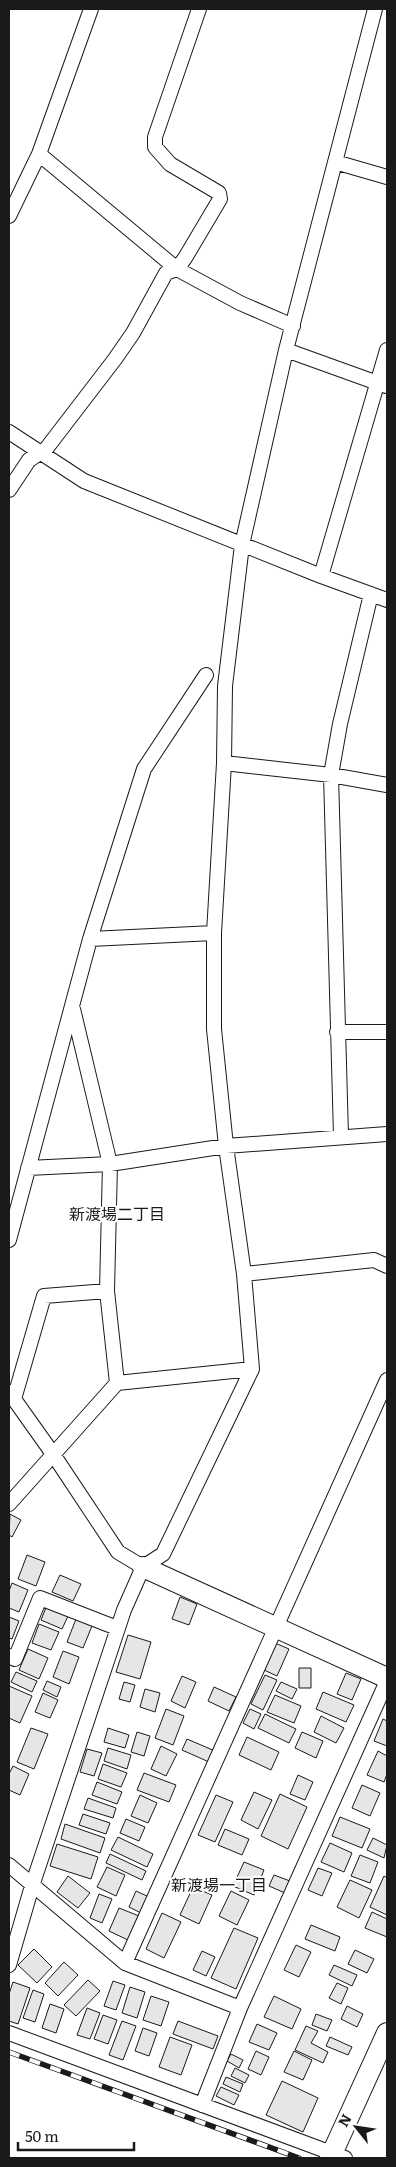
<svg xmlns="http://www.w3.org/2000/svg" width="396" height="2167" viewBox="0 0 396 2167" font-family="Literata,'Noto Sans JP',serif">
<rect width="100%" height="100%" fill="#fff"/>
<path fill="#e6e6e6" stroke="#1a1a1a" d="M 10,1514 L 21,1520 L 12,1537 L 9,1535 Z
M 27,1555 L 45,1562 L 36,1586 L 18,1579 Z
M 60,1575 L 81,1584 L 73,1601 L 52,1592 Z
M 12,1583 L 28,1590 L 19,1612 L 9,1608 L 9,1591 Z
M 180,1597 L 197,1604 L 189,1625 L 172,1619 Z
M 47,1605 L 69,1614 L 62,1629 L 41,1620 Z
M 9,1617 L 19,1621 L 12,1639 L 9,1638 Z
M 76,1619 L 92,1626 L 83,1648 L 67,1642 Z
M 39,1624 L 59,1632 L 51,1650 L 32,1643 Z
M 128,1635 L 151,1642 L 140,1679 L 116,1672 Z
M 275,1643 L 289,1649 L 277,1676 L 264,1670 Z
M 28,1649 L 48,1658 L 39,1679 L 19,1670 Z
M 63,1651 L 79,1657 L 69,1684 L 53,1677 Z
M 299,1668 L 311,1668 L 311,1688 L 299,1688 Z
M 16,1672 L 37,1681 L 32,1692 L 11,1682 Z
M 346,1673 L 361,1679 L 352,1700 L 337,1694 Z
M 265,1675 L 277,1680 L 263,1710 L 251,1704 Z
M 182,1676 L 196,1682 L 185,1708 L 171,1701 Z
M 47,1681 L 61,1687 L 57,1697 L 43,1690 Z
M 124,1682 L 135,1685 L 130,1702 L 119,1699 Z
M 281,1682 L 297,1689 L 292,1699 L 276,1691 Z
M 9,1686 L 32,1696 L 20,1723 L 9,1718 Z
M 214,1687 L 236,1697 L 229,1711 L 208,1701 Z
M 145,1689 L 160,1693 L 155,1712 L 140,1707 Z
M 323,1692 L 354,1705 L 346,1722 L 316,1709 Z
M 43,1693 L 58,1700 L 50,1718 L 35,1712 Z
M 275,1695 L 301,1706 L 294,1723 L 267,1712 Z
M 166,1709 L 184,1716 L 173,1745 L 155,1738 Z
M 250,1709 L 261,1714 L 254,1729 L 243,1723 Z
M 265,1714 L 296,1729 L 289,1743 L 258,1728 Z
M 321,1716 L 344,1728 L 336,1743 L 314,1732 Z
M 383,1719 L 387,1721 L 387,1746 L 374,1741 Z
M 31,1728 L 48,1734 L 34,1769 L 17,1762 Z
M 108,1728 L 129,1735 L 125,1748 L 104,1742 Z
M 137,1732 L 150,1736 L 144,1756 L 131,1752 Z
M 302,1732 L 323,1741 L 316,1758 L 295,1748 Z
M 247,1737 L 279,1752 L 271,1770 L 239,1755 Z
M 187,1739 L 215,1751 L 209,1762 L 182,1750 Z
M 161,1746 L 177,1754 L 166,1776 L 151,1769 Z
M 108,1748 L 131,1755 L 127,1769 L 104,1761 Z
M 87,1749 L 102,1753 L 94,1776 L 80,1772 Z
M 378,1751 L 387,1756 L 387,1774 L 384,1782 L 367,1775 Z
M 103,1764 L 127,1773 L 121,1787 L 98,1779 Z
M 13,1766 L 29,1774 L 20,1795 L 9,1790 L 9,1774 Z
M 144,1773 L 176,1785 L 169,1802 L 137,1790 Z
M 298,1775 L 313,1782 L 305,1800 L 290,1794 Z
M 97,1782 L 122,1792 L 117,1804 L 92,1795 Z
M 362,1785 L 380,1793 L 370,1816 L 352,1808 Z
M 254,1792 L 272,1800 L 258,1829 L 241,1820 Z
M 280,1794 L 307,1807 L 288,1849 L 261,1836 Z
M 140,1795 L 157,1803 L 148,1823 L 131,1816 Z
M 216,1795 L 233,1802 L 215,1842 L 198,1835 Z
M 88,1798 L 116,1808 L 113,1818 L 84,1809 Z
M 83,1814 L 110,1823 L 106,1834 L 79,1825 Z
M 340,1817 L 370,1829 L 362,1848 L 332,1836 Z
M 126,1819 L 145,1827 L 139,1841 L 120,1833 Z
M 65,1824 L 105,1838 L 100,1853 L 61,1839 Z
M 225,1829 L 249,1839 L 242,1855 L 218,1845 Z
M 118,1837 L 153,1854 L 147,1867 L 111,1850 Z
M 373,1838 L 387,1845 L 384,1858 L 367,1850 Z
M 330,1843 L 352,1853 L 344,1872 L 321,1862 Z
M 57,1844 L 98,1857 L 91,1879 L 50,1866 Z
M 110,1854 L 146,1871 L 142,1880 L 106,1863 Z
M 360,1855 L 378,1862 L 370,1883 L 351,1876 Z
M 244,1862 L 264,1870 L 254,1895 L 233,1886 Z
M 107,1867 L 125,1875 L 116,1896 L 97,1887 Z
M 318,1868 L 332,1873 L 322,1896 L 308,1890 Z
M 274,1875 L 290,1881 L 285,1893 L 269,1886 Z
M 68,1876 L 90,1893 L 78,1908 L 57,1892 Z
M 384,1876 L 387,1878 L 387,1915 L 370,1907 Z
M 350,1880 L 372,1890 L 359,1918 L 337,1907 Z
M 193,1887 L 212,1895 L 199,1924 L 180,1915 Z
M 136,1891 L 149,1897 L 141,1913 L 129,1907 Z
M 231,1891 L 249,1900 L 237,1925 L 219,1916 Z
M 99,1894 L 112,1899 L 102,1923 L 90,1918 Z
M 119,1908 L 139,1916 L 128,1940 L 109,1931 Z
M 372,1912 L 387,1919 L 387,1937 L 365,1928 Z
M 162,1913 L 181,1922 L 164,1958 L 146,1949 Z
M 311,1925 L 340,1937 L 335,1951 L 305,1939 Z
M 234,1928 L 258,1938 L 236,1989 L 211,1978 Z
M 296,1945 L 311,1952 L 299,1977 L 284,1970 Z
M 34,1949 L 52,1967 L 37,1983 L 18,1965 Z
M 355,1950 L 374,1959 L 367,1973 L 348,1964 Z
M 202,1951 L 215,1957 L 206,1976 L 193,1970 Z
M 64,1962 L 78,1975 L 58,1996 L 45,1983 Z
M 334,1965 L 357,1975 L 352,1986 L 329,1975 Z
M 88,1980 L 100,1991 L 76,2016 L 64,2005 Z
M 113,1981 L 125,1985 L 116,2010 L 104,2006 Z
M 13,1982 L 30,1988 L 18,2024 L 9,2021 L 9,1994 Z
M 337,1983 L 348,1988 L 341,2004 L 329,1998 Z
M 130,1987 L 145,1992 L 137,2018 L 122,2013 Z
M 33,1990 L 44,1994 L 35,2022 L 23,2018 Z
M 151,1996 L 169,2002 L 161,2026 L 143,2020 Z
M 274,1996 L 301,2009 L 292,2029 L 264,2017 Z
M 50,2004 L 64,2009 L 56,2033 L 42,2028 Z
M 347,2006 L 363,2014 L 357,2027 L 341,2019 Z
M 87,2008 L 100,2013 L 90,2039 L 77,2035 Z
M 316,2014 L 332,2020 L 327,2031 L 312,2025 Z
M 103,2015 L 117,2020 L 108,2044 L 94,2039 Z
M 122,2021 L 136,2026 L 123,2060 L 109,2055 Z
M 178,2021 L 218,2036 L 213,2049 L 173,2034 Z
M 257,2024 L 277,2033 L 269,2050 L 249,2042 Z
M 306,2026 L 318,2031 L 311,2043 L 328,2052 L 323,2063 L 295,2050 Z
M 143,2028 L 157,2033 L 149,2056 L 135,2051 Z
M 170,2037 L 192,2045 L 181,2075 L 159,2067 Z
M 330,2037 L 352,2047 L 348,2055 L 326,2046 Z
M 256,2051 L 269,2057 L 261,2075 L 248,2069 Z
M 294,2051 L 312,2060 L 303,2080 L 284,2072 Z
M 231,2054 L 243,2060 L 239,2068 L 227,2061 Z
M 235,2068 L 249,2075 L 245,2083 L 231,2076 Z
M 226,2077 L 243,2084 L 240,2092 L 223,2084 Z
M 282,2081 L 318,2098 L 303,2132 L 266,2115 Z
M 221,2087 L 239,2095 L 234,2105 L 216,2096 Z"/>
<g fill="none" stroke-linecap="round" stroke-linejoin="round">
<g stroke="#1a1a1a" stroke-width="16">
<path id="street" d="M 39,154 L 177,269 L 240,303 L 293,326
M 335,162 L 387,177
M 9,216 L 39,154 L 91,9
M 286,350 L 386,386
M 9,432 L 84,481 L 321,576 L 387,600
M 9,490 L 29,460 L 46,449 L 115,359 L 133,333 L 166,273 L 177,269 L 185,258 L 220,199 L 219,193 L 170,164 L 155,147 L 155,137 L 199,9
M 321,576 L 387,350
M 224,763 L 331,775 L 387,785
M 90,939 L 144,769 L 206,675
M 73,1009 L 110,1164 L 107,1291 L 117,1383
M 337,1032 L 387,1032
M 341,1136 L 331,775 L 340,724 L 371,594
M 28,1168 L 110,1164 L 226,1146 L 387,1134
M 9,1240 L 90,939 L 214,933
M 244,1274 L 374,1260 L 387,1266
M 9,1392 L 53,1454 L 118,1552 L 143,1567
M 14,1399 L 44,1296 L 107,1291
M 9,1504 L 117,1383 L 252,1369
M 9,1656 L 15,1659 L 40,1598 L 117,1628
M 9,1865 L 125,1963 L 240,2008
M 125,1963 L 387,1380
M 9,1965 L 32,1886 L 124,1610 L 143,1567 L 163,1554 L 252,1369 L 244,1274 L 226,1146 L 214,1029 L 214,933 L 224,763 L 225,686 L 242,545 L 286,350 L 375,9
M 9,2033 L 345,2158
M 202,2105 L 240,2008 L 387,1681"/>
</g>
<g stroke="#1a1a1a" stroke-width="22">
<path id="secondary" d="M 143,1567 L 387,1678
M 330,2158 L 387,2033"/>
</g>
<use href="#street" stroke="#fff" stroke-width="14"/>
<use href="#secondary" stroke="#fff" stroke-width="20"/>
<g stroke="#1a1a1a" stroke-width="5.5">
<path id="rail" d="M 9,2052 L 299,2158"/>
</g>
<use href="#rail" stroke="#fff" stroke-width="4" stroke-dasharray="11" stroke-linecap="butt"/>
</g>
<g text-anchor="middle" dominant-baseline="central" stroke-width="4" stroke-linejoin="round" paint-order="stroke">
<g font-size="16" fill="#1a1a1a" stroke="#fff">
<text x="117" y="1213">新渡場二丁目</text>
<text x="219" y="1884">新渡場一丁目</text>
</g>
</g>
<rect width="396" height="2167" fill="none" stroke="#1a1a1a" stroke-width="20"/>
<g transform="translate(356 2127) rotate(300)" stroke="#ffffff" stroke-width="4" paint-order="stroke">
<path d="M0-4L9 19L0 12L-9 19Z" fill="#1a1a1a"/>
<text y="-8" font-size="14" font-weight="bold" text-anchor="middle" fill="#1a1a1a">N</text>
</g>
<path d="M18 2142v8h116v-8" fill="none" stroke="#1a1a1a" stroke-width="2.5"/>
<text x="25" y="2142" font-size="15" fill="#1a1a1a" stroke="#ffffff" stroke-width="4" paint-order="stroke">50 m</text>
</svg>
